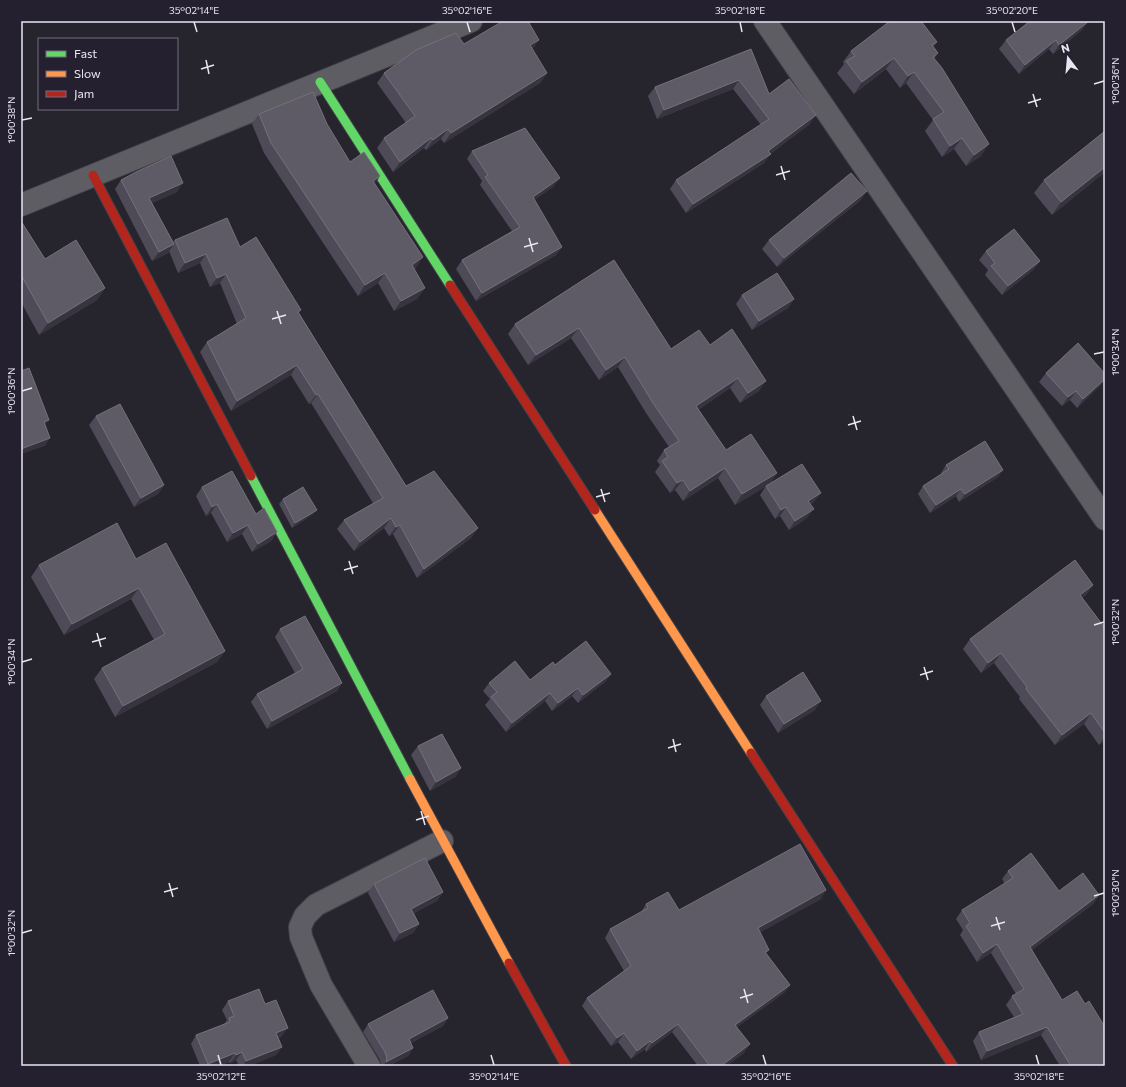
<svg xmlns="http://www.w3.org/2000/svg" width="1126" height="1087" viewBox="0 0 1126 1087" font-family="Commissioner,sans-serif">
<rect width="100%" height="100%" fill="#26242c"/>
<g fill="none" stroke-linecap="round" stroke-linejoin="round">
<g stroke="#424148" stroke-width="24">
<path id="street" d="M 765,21 L 1105,519
M 21,205 L 471,21
M 369,1066 L 321,985 L 301,937 L 300,927 L 305,916 L 316,905 L 442,841"/>
</g>
<g stroke="#424148" stroke-width="11">
<path id="fast" d="M 320,82 L 450,285
M 251,476 L 410,779"/>
</g>
<g stroke="#424148" stroke-width="11">
<path id="slow" d="M 595,510 L 751,753
M 410,779 L 509,963"/>
</g>
<g stroke="#424148" stroke-width="11">
<path id="jam" d="M 93,175 L 251,476
M 450,285 L 595,510
M 751,753 L 953,1066
M 509,963 L 566,1066"/>
</g>
<use href="#street" stroke="#5e5d64" stroke-width="22"/>
<use href="#fast" stroke="#63d668" stroke-width="9"/>
<use href="#slow" stroke="#ff974d" stroke-width="9"/>
<use href="#jam" stroke="#b3261e" stroke-width="9"/>
</g>
<path fill="#4e4a57" d="M 1082,30 L 1053,54 L 1049,49 L 1019,74 L 999,49 L 1006,40 Z
M 937,42 L 933,47 L 938,53 L 934,59 L 981,156 L 966,166 L 954,149 L 942,157 L 925,131 L 933,120 L 906,83 L 900,88 L 886,69 L 854,94 L 837,73 L 844,64 L 843,62 L 851,51 Z
M 464,44 L 532,50 L 547,73 L 540,83 L 444,143 L 441,139 L 426,150 L 424,148 L 393,172 L 377,148 L 384,138 L 406,123 L 377,83 L 384,73 Z
M 751,49 L 769,94 L 810,124 L 770,154 L 764,163 L 686,213 L 670,189 L 676,180 L 761,125 L 733,89 L 657,119 L 648,96 L 655,87 Z
M 259,114 L 327,124 L 350,162 L 375,184 L 416,268 L 414,269 L 425,288 L 417,299 L 394,311 L 378,283 L 358,296 L 264,153 L 252,124 Z
M 472,151 L 554,186 L 534,200 L 562,247 L 556,255 L 476,301 L 456,269 L 462,260 L 512,231 L 480,185 L 482,181 L 467,159 Z
M 1105,172 L 1052,215 L 1034,193 L 1044,180 Z
M 121,180 L 177,192 L 152,203 L 173,242 L 175,240 L 240,247 L 299,313 L 406,486 L 478,528 L 471,538 L 417,578 L 393,534 L 389,536 L 384,528 L 354,551 L 337,529 L 344,520 L 373,503 L 311,403 L 309,404 L 291,375 L 231,411 L 200,352 L 207,342 L 237,324 L 220,283 L 210,287 L 200,263 L 178,273 L 169,251 L 168,253 L 152,261 L 115,189 Z
M 861,200 L 777,267 L 762,249 L 769,240 Z
M 21,221 L 45,259 L 105,288 L 97,300 L 39,335 L 21,302 Z
M 986,251 L 1040,261 L 1033,270 L 1002,295 L 985,275 L 988,270 L 979,260 Z
M 614,260 L 671,349 L 710,345 L 759,391 L 740,403 L 730,388 L 698,410 L 726,450 L 777,473 L 770,484 L 735,505 L 718,478 L 683,501 L 675,490 L 670,493 L 655,472 L 660,465 L 657,461 L 664,450 L 669,447 L 646,413 L 618,367 L 599,380 L 571,338 L 528,365 L 508,334 L 515,324 Z
M 742,295 L 794,299 L 788,308 L 752,330 L 736,304 Z
M 1046,373 L 1101,385 L 1077,408 L 1070,400 L 1062,406 L 1039,382 Z
M 96,416 L 164,485 L 158,494 L 134,507 L 89,425 Z
M 946,465 L 1003,470 L 998,477 L 959,502 L 956,496 L 930,513 L 918,494 L 923,486 L 942,474 L 941,473 Z
M 766,486 L 814,502 L 810,505 L 807,518 L 789,530 L 780,516 L 775,519 L 760,495 Z
M 202,487 L 256,514 L 277,532 L 271,541 L 252,552 L 242,534 L 227,542 L 211,513 L 206,516 L 196,496 Z
M 283,499 L 317,510 L 313,514 L 292,528 L 279,504 Z
M 136,559 L 225,651 L 217,662 L 115,717 L 94,679 L 102,668 L 154,640 L 131,599 L 64,635 L 31,577 L 39,565 Z
M 1093,585 L 1086,595 L 1082,598 L 1105,628 L 1105,740 L 1099,745 L 1084,724 L 1055,745 L 1019,699 L 1020,697 L 994,663 L 981,673 L 963,649 L 970,639 Z
M 280,629 L 342,683 L 337,691 L 267,729 L 251,702 L 257,694 L 295,673 L 275,637 Z
M 555,665 L 611,674 L 605,682 L 578,703 L 572,696 L 552,711 L 545,701 L 506,732 L 485,705 L 490,699 L 483,691 L 489,683 L 530,680 Z
M 766,696 L 815,710 L 778,733 L 760,705 Z
M 418,746 L 461,768 L 455,777 L 430,791 L 411,755 Z
M 1008,871 L 1059,891 L 1099,895 L 1093,904 L 1032,950 L 1062,1000 L 1105,1066 L 1060,1066 L 1041,1035 L 981,1060 L 973,1041 L 979,1032 L 1014,1017 L 1006,1005 L 1012,996 L 1016,994 L 991,953 L 977,962 L 960,935 L 963,930 L 956,919 L 962,910 L 1005,884 L 1002,879 Z
M 374,884 L 443,892 L 437,901 L 414,913 L 419,924 L 413,933 L 394,942 L 368,893 Z
M 821,899 L 760,932 L 769,950 L 766,953 L 790,985 L 784,993 L 737,1027 L 744,1053 L 726,1066 L 698,1066 L 672,1032 L 646,1052 L 645,1049 L 631,1059 L 618,1042 L 611,1046 L 582,1006 L 587,998 L 624,971 L 605,938 L 610,929 L 641,912 L 646,904 L 679,910 Z
M 228,1001 L 265,1004 L 282,1036 L 278,1038 L 282,1047 L 276,1055 L 249,1066 L 239,1066 L 236,1060 L 230,1063 L 229,1062 L 218,1066 L 200,1066 L 191,1044 L 196,1035 L 224,1024 L 227,1020 L 222,1010 Z
M 448,1018 L 443,1026 L 411,1043 L 413,1048 L 408,1056 L 388,1066 L 381,1066 L 380,1060 L 363,1032 L 368,1024 Z"/>
<path fill="#37343f" d="M 1089,21 L 1082,30 L 1053,54 L 1059,45 Z
M 539,40 L 532,50 L 530,45 Z
M 1056,40 L 1049,49 L 1019,74 L 1025,65 Z
M 894,58 L 886,69 L 854,94 L 862,82 Z
M 914,72 L 906,83 L 900,88 L 908,76 Z
M 547,73 L 540,83 L 444,143 L 451,133 Z
M 739,80 L 733,89 L 657,119 L 664,110 Z
M 816,115 L 810,124 L 765,158 L 771,154 L 764,163 L 686,213 L 693,204 L 768,151 Z
M 448,129 L 441,139 L 426,150 L 433,140 Z
M 431,138 L 424,148 L 393,172 L 400,162 Z
M 962,138 L 954,149 L 942,157 L 950,146 Z
M 989,144 L 981,156 L 966,166 L 974,155 Z
M 1105,167 L 1105,172 L 1052,215 L 1061,202 Z
M 380,176 L 373,187 L 373,181 Z
M 560,178 L 554,186 L 527,205 L 533,197 Z
M 183,183 L 177,192 L 143,207 L 149,198 Z
M 867,191 L 861,200 L 777,267 L 784,258 Z
M 174,244 L 168,253 L 152,261 L 159,252 Z
M 562,247 L 556,255 L 476,301 L 482,293 Z
M 206,254 L 200,263 L 178,273 L 185,263 Z
M 423,257 L 416,268 L 405,276 L 412,265 Z
M 1040,261 L 1033,270 L 1002,295 L 1008,286 Z
M 385,273 L 378,283 L 358,296 L 365,285 Z
M 226,274 L 220,283 L 210,287 L 217,278 Z
M 105,288 L 97,300 L 39,335 L 48,323 Z
M 425,288 L 417,299 L 394,311 L 401,301 Z
M 794,299 L 788,308 L 752,330 L 759,321 Z
M 579,328 L 571,338 L 528,365 L 536,355 Z
M 625,357 L 618,367 L 599,380 L 606,370 Z
M 297,365 L 291,375 L 231,411 L 237,401 Z
M 738,378 L 730,388 L 689,416 L 696,406 Z
M 1105,379 L 1105,380 L 1101,385 L 1077,408 L 1083,399 Z
M 766,381 L 759,391 L 740,403 L 748,393 Z
M 1076,391 L 1070,400 L 1062,406 L 1068,397 Z
M 318,394 L 311,403 L 309,404 L 316,395 Z
M 49,420 L 43,427 L 44,422 Z
M 50,438 L 45,446 L 21,454 L 21,449 Z
M 725,468 L 718,478 L 683,501 L 690,491 Z
M 1003,470 L 998,477 L 959,502 L 965,494 Z
M 777,473 L 770,484 L 735,505 L 742,494 Z
M 683,480 L 675,490 L 670,493 L 677,483 Z
M 164,485 L 158,494 L 134,507 L 141,498 Z
M 961,489 L 956,496 L 930,513 L 936,505 Z
M 821,493 L 814,502 L 802,510 L 808,501 Z
M 217,504 L 211,513 L 206,516 L 212,507 Z
M 786,507 L 780,516 L 775,519 L 781,510 Z
M 814,509 L 807,518 L 789,530 L 795,521 Z
M 317,510 L 313,514 L 292,528 L 295,523 Z
M 391,518 L 384,528 L 354,551 L 360,542 Z
M 248,525 L 242,534 L 227,542 L 233,533 Z
M 400,525 L 393,534 L 389,536 L 396,527 Z
M 478,528 L 471,538 L 417,578 L 424,569 Z
M 277,532 L 271,541 L 252,552 L 258,544 Z
M 1093,585 L 1086,595 L 1073,605 L 1080,595 Z
M 139,588 L 131,599 L 64,635 L 72,624 Z
M 225,651 L 217,662 L 115,717 L 123,706 Z
M 1001,653 L 994,663 L 981,673 L 988,663 Z
M 611,674 L 605,682 L 578,703 L 583,695 Z
M 342,683 L 337,691 L 267,729 L 272,721 Z
M 578,688 L 572,696 L 552,711 L 558,703 Z
M 550,693 L 545,701 L 506,732 L 512,723 Z
M 821,701 L 815,710 L 778,733 L 784,724 Z
M 1091,713 L 1084,724 L 1055,745 L 1062,735 Z
M 1105,736 L 1105,740 L 1099,745 Z
M 461,768 L 455,777 L 430,791 L 436,782 Z
M 826,890 L 821,899 L 752,937 L 758,928 Z
M 443,892 L 437,901 L 405,918 L 411,909 Z
M 1099,895 L 1093,904 L 1024,956 L 1030,947 Z
M 419,924 L 413,933 L 394,942 L 400,933 Z
M 997,944 L 991,953 L 977,962 L 983,953 Z
M 790,985 L 784,993 L 729,1033 L 735,1025 Z
M 448,1018 L 443,1026 L 403,1047 L 409,1039 Z
M 678,1024 L 672,1032 L 646,1052 L 652,1043 Z
M 1047,1027 L 1041,1035 L 981,1060 L 987,1051 Z
M 288,1028 L 282,1036 L 270,1041 L 276,1033 Z
M 624,1033 L 618,1042 L 611,1046 L 617,1038 Z
M 650,1041 L 645,1049 L 631,1059 L 637,1051 Z
M 750,1044 L 744,1053 L 726,1066 L 721,1066 Z
M 282,1047 L 276,1055 L 249,1066 L 243,1066 L 246,1061 Z
M 413,1048 L 408,1056 L 388,1066 L 383,1066 L 386,1062 Z
M 242,1052 L 236,1060 L 230,1063 L 236,1055 Z
M 235,1053 L 229,1062 L 218,1066 L 207,1066 L 208,1064 Z"/>
<path fill="#5e5b67" stroke="#74707d" d="M 503,21 L 528,21 L 539,40 L 530,45 L 547,73 L 451,133 L 448,129 L 433,140 L 431,138 L 400,162 L 384,138 L 415,116 L 384,73 L 416,50 L 456,33 L 464,44 Z
M 890,21 L 921,21 L 937,42 L 932,45 L 938,53 L 933,57 L 942,68 L 989,144 L 974,155 L 962,138 L 950,146 L 933,119 L 944,112 L 914,72 L 908,76 L 894,58 L 862,82 L 846,61 L 855,56 L 851,51 Z
M 1030,21 L 1089,21 L 1059,45 L 1056,40 L 1025,65 L 1006,40 Z
M 751,49 L 769,94 L 789,79 L 816,115 L 768,151 L 771,154 L 693,204 L 676,180 L 769,119 L 739,80 L 664,110 L 655,87 Z
M 313,92 L 327,124 L 350,162 L 364,152 L 380,176 L 373,181 L 423,257 L 412,265 L 425,288 L 401,301 L 385,273 L 365,285 L 271,143 L 259,114 Z
M 525,128 L 560,178 L 533,197 L 562,247 L 482,293 L 462,260 L 520,227 L 485,177 L 488,175 L 472,151 Z
M 1105,131 L 1105,167 L 1061,202 L 1044,180 Z
M 171,156 L 183,183 L 149,198 L 174,244 L 159,252 L 121,180 L 136,172 Z
M 851,173 L 867,191 L 784,258 L 769,240 Z
M 227,218 L 240,247 L 256,237 L 301,310 L 298,312 L 406,486 L 427,475 L 434,471 L 478,528 L 424,569 L 400,525 L 396,527 L 391,518 L 360,542 L 344,520 L 383,498 L 318,394 L 316,395 L 297,365 L 237,401 L 207,342 L 246,318 L 226,274 L 217,278 L 206,254 L 185,263 L 175,240 Z
M 21,221 L 45,259 L 76,240 L 105,288 L 48,323 L 21,275 Z
M 1014,229 L 1040,261 L 1008,286 L 991,266 L 995,263 L 986,251 Z
M 614,260 L 671,349 L 699,330 L 710,345 L 732,329 L 766,381 L 748,393 L 738,378 L 696,406 L 726,450 L 751,434 L 777,473 L 742,494 L 725,468 L 690,491 L 683,480 L 677,483 L 662,461 L 668,457 L 664,450 L 679,441 L 653,403 L 625,357 L 606,370 L 579,328 L 536,355 L 515,324 Z
M 777,273 L 794,299 L 759,321 L 742,295 Z
M 1078,343 L 1105,374 L 1105,379 L 1083,399 L 1076,391 L 1068,397 L 1046,373 Z
M 29,368 L 49,420 L 44,422 L 50,438 L 21,449 L 21,371 Z
M 120,404 L 164,485 L 141,498 L 96,416 Z
M 985,441 L 1003,470 L 965,494 L 961,489 L 936,505 L 923,486 L 949,469 L 946,465 Z
M 802,464 L 821,493 L 808,501 L 814,509 L 795,521 L 786,507 L 781,510 L 766,486 Z
M 232,471 L 256,514 L 264,508 L 277,532 L 258,544 L 248,525 L 233,533 L 217,504 L 212,507 L 202,487 Z
M 303,487 L 317,510 L 295,523 L 283,499 Z
M 117,523 L 136,559 L 166,543 L 225,651 L 123,706 L 102,668 L 165,634 L 139,588 L 72,624 L 39,565 Z
M 1075,560 L 1093,585 L 1080,595 L 1105,628 L 1105,733 L 1091,713 L 1062,735 L 1026,689 L 1027,687 L 1001,653 L 988,663 L 970,639 Z
M 305,616 L 342,683 L 272,721 L 257,694 L 303,669 L 280,629 Z
M 586,641 L 611,674 L 583,695 L 578,688 L 558,703 L 550,693 L 512,723 L 491,697 L 497,692 L 489,683 L 515,661 L 530,680 L 553,662 L 555,665 Z
M 803,672 L 821,701 L 784,724 L 766,696 Z
M 442,734 L 461,768 L 436,782 L 418,746 Z
M 800,844 L 826,890 L 758,928 L 769,950 L 765,952 L 790,985 L 735,1025 L 750,1044 L 721,1066 L 710,1066 L 678,1024 L 652,1043 L 650,1041 L 637,1051 L 624,1033 L 617,1038 L 587,998 L 631,966 L 610,929 L 648,908 L 646,904 L 668,892 L 679,910 Z
M 1031,853 L 1059,891 L 1083,873 L 1099,895 L 1030,947 L 1062,1000 L 1077,991 L 1085,1004 L 1089,1001 L 1105,1027 L 1105,1066 L 1071,1066 L 1047,1027 L 987,1051 L 979,1032 L 1023,1014 L 1012,996 L 1024,989 L 997,944 L 983,953 L 966,926 L 970,923 L 962,910 L 1013,878 L 1008,871 Z
M 425,858 L 443,892 L 411,909 L 419,924 L 400,933 L 374,884 Z
M 259,989 L 265,1004 L 276,1000 L 288,1028 L 276,1033 L 282,1047 L 246,1061 L 242,1052 L 236,1055 L 235,1053 L 208,1064 L 196,1035 L 230,1022 L 229,1018 L 234,1016 L 228,1001 Z
M 433,990 L 448,1018 L 409,1039 L 413,1048 L 386,1062 L 387,1058 L 385,1052 L 368,1024 Z"/>
<path fill="none" stroke="#e8e6f1" stroke-width="1.5" d="M 194,22 L 197,32M 467,22 L 470,32M 740,22 L 742,32M 1012,22 L 1015,32M 206,60 L 209,74M 201,69 L 214,65M 1094,84 L 1104,81M 1033,94 L 1037,107M 1028,103 L 1041,99M 22,120 L 32,118M 781,166 L 785,180M 776,175 L 790,171M 529,238 L 533,252M 524,247 L 538,243M 277,311 L 281,324M 272,319 L 286,315M 1094,354 L 1104,352M 22,391 L 32,388M 853,416 L 857,430M 848,425 L 861,421M 601,489 L 605,502M 596,497 L 610,493M 349,561 L 353,574M 344,570 L 358,566M 1094,625 L 1104,622M 97,633 L 101,647M 92,642 L 106,638M 22,662 L 32,659M 924,667 L 928,680M 920,675 L 933,671M 673,739 L 676,752M 668,748 L 681,744M 421,811 L 425,825M 416,820 L 429,816M 169,883 L 173,897M 164,892 L 178,888M 1094,896 L 1104,893M 996,917 L 1000,930M 991,926 L 1005,922M 22,933 L 32,930M 744,989 L 748,1003M 740,998 L 753,994M 218,1055 L 221,1065M 491,1055 L 494,1065M 763,1055 L 766,1065M 1036,1055 L 1039,1065"/>
<rect width="1126" height="1087" fill="none" stroke="#242030" stroke-width="44"/>
<rect x="38" y="38" width="140" height="72" fill="#242030" stroke="#726f7d"/>
<rect x="46" y="51" width="20" height="6" fill="#63d668" stroke="#726f7d"/>
<text x="74" y="58" font-size="12" fill="#e8e6f1">Fast</text>
<rect x="46" y="71" width="20" height="6" fill="#ff974d" stroke="#726f7d"/>
<text x="74" y="78" font-size="12" fill="#e8e6f1">Slow</text>
<rect x="46" y="91" width="20" height="6" fill="#b3261e" stroke="#726f7d"/>
<text x="74" y="98" font-size="12" fill="#e8e6f1">Jam</text>
<g transform="translate(1068 58) rotate(344)" stroke="#242030" stroke-width="3" paint-order="stroke">
<path d="M0-3L7 15L0 10L-7 15Z" fill="#e8e6f1"/>
<text y="-6" font-size="11" font-weight="bold" text-anchor="middle" fill="#e8e6f1">N</text>
</g>
<rect x="22" y="22" width="1082" height="1043" fill="none" stroke="#e8e6f1" stroke-width="1.5"/>
<g font-size="10" text-anchor="middle" fill="#e8e6f1">
<text x="194" y="14">35°02'14"E</text>
<text x="467" y="14">35°02'16"E</text>
<text x="740" y="14">35°02'18"E</text>
<text x="1012" y="14">35°02'20"E</text>
<text transform="translate(1115 81) rotate(-90)" y="4">1°00'36"N</text>
<text transform="translate(11 120) rotate(-90)" y="4">1°00'38"N</text>
<text transform="translate(1115 352) rotate(-90)" y="4">1°00'34"N</text>
<text transform="translate(11 391) rotate(-90)" y="4">1°00'36"N</text>
<text transform="translate(1115 622) rotate(-90)" y="4">1°00'32"N</text>
<text transform="translate(11 662) rotate(-90)" y="4">1°00'34"N</text>
<text transform="translate(1115 893) rotate(-90)" y="4">1°00'30"N</text>
<text transform="translate(11 933) rotate(-90)" y="4">1°00'32"N</text>
<text x="221" y="1080">35°02'12"E</text>
<text x="494" y="1080">35°02'14"E</text>
<text x="766" y="1080">35°02'16"E</text>
<text x="1039" y="1080">35°02'18"E</text>
</g>
</svg>
